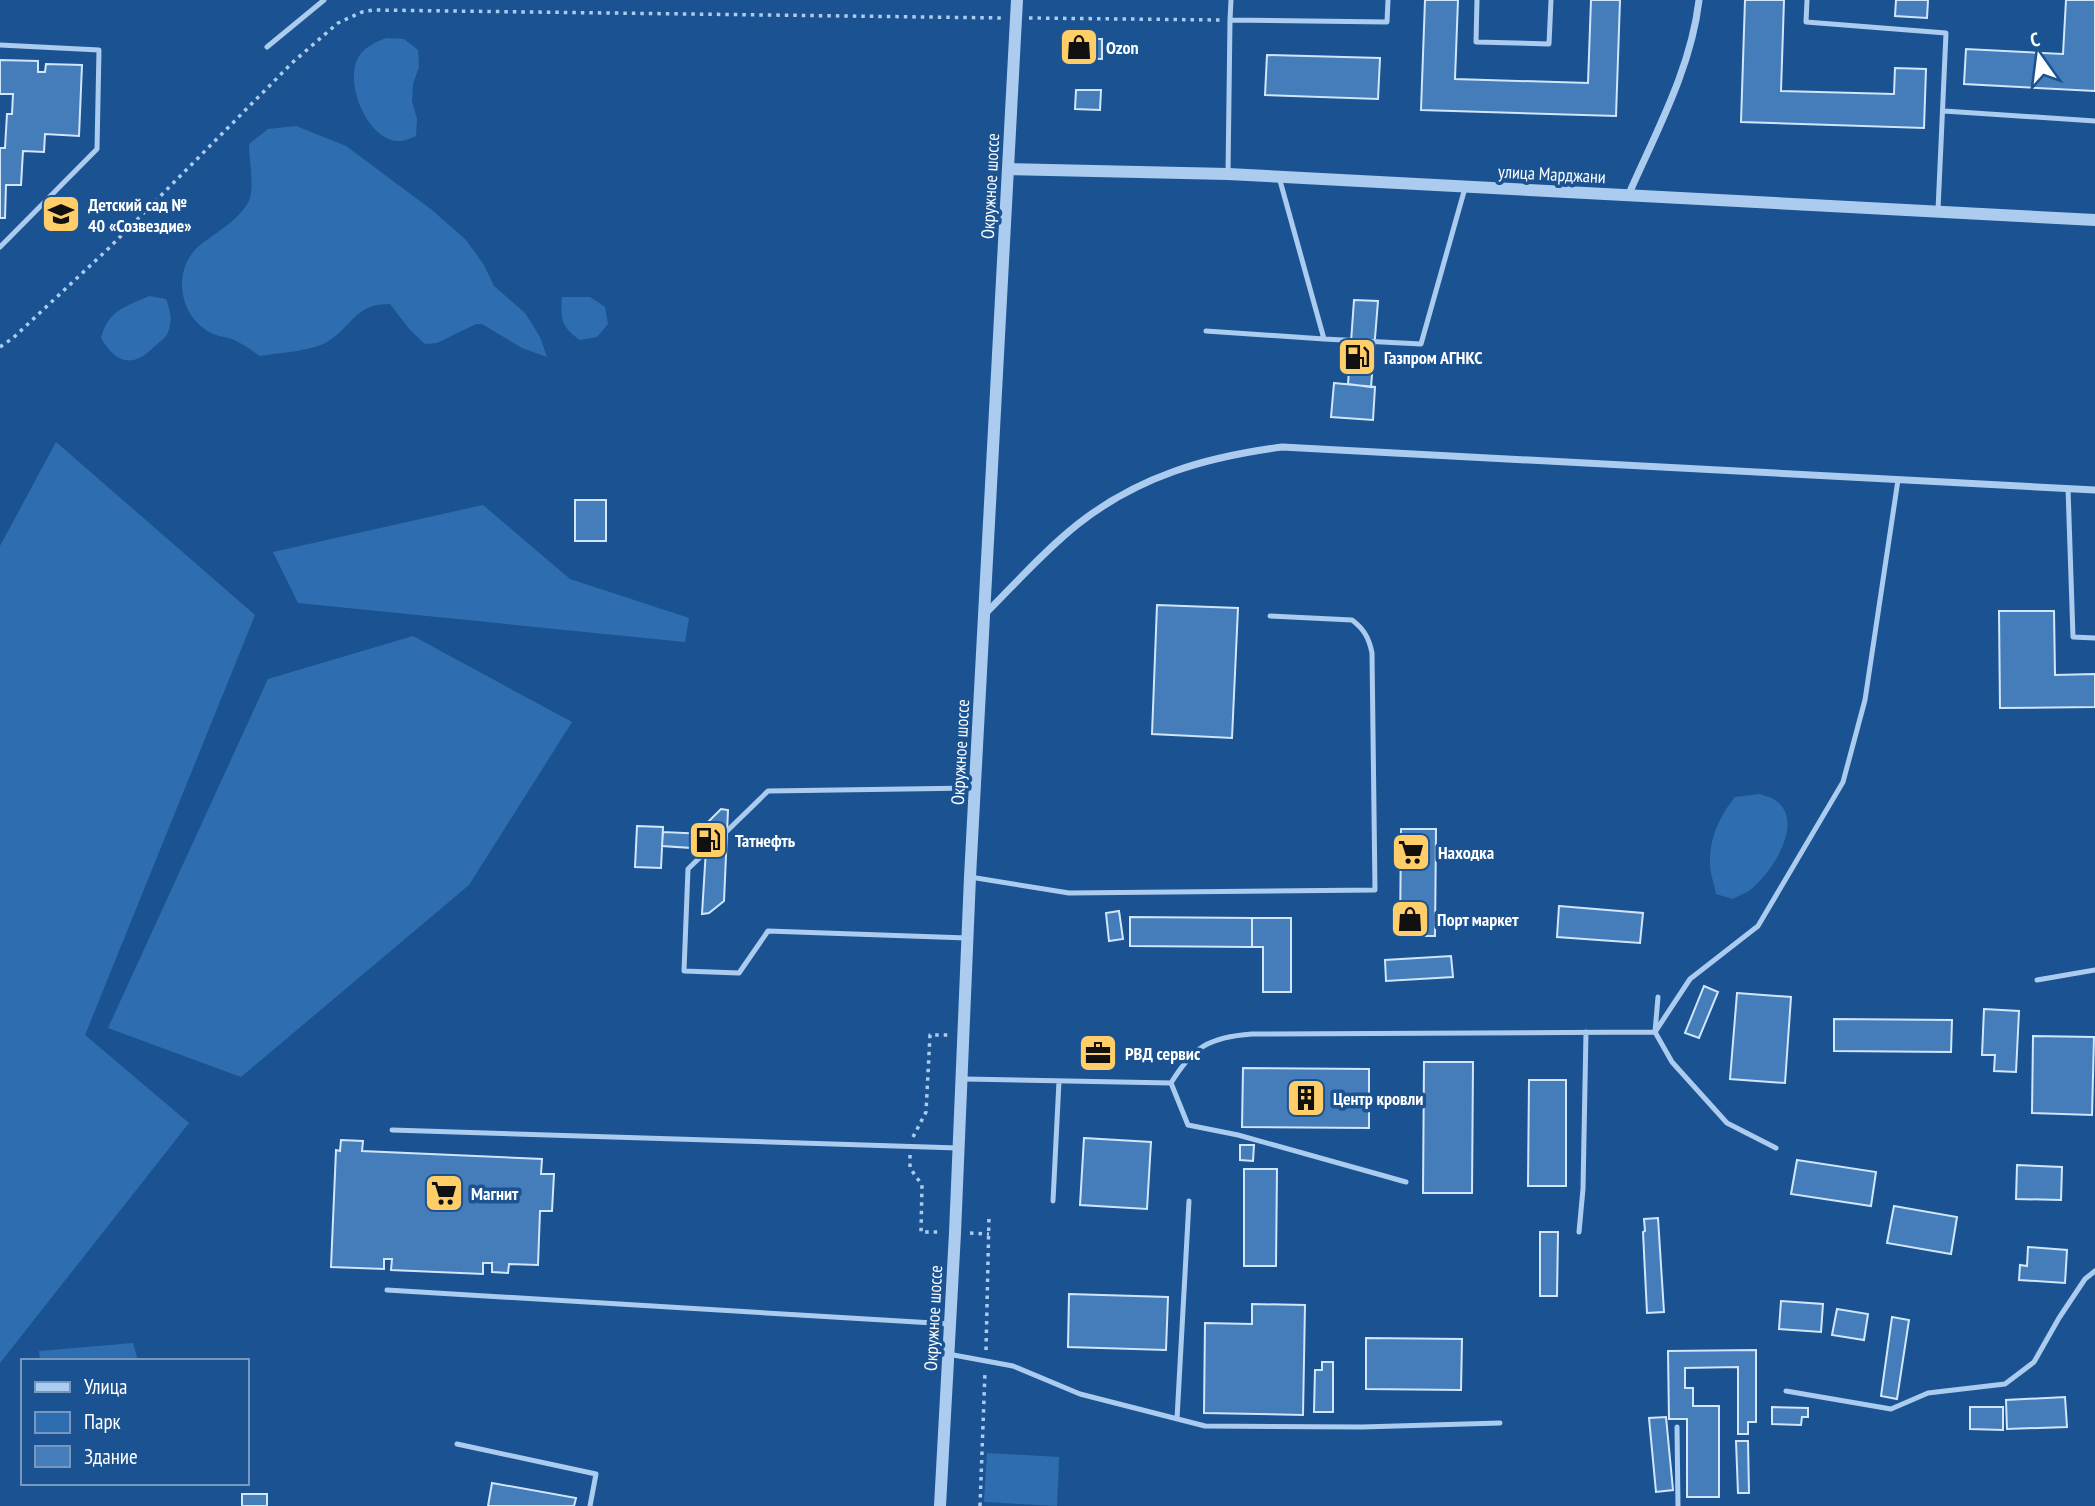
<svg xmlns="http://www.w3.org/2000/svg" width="2095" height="1506" viewBox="0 0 2095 1506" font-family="'PT Sans Narrow',sans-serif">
<rect width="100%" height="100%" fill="#1b5392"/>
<path fill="#2e6eb0" d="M 386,38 L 404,39 L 418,50 L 419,67 L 413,84 L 412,101 L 417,119 L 416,136 C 411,138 405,141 400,141 C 369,142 345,86 357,60 C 362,48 374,43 386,38 Z
M 296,126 L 346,146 L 432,210 L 466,240 L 484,265 L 494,286 L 525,313 L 540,337 L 547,357 L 522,348 L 482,324 L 476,324 L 437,343 L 425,344 L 410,330 L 390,304 C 352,304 353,328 325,343 C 310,351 278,353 260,356 C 251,350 242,343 232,339 C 223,336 214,336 206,330 C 178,312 173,269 199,246 C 215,233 243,218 250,198 C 254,185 249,158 249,144 L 268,129 Z
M 149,296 L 166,299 C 170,310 173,320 168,332 C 166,338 158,343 153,348 C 131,369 115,362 101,338 C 109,309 124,308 149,296 Z
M 562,297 L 590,297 L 605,307 L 608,324 L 597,337 L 580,340 C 562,327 560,320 562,297 Z
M 56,442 L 255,615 L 85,1035 L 189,1123 L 0,1363 L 0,546 Z
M 483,505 L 570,579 L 689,618 L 685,642 L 298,603 L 273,552 Z
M 413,636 L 572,722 L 469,885 L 241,1077 L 108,1028 L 268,679 Z
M 1760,794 C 1764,796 1771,797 1775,800 C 1807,821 1770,877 1747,892 C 1743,894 1737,896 1733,899 L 1716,894 C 1714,883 1709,870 1710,860 C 1710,837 1721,814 1735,797 Z
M 133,1343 L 138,1361 L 40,1361 L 39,1351 Z
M 987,1453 L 1059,1457 L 1057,1506 L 984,1502 Z"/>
<path fill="#447db9" stroke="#d2e6fa" stroke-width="2" d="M 1425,0 L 1458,0 L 1455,79 L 1588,83 L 1591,0 L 1620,0 L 1616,116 L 1421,110 Z
M 1745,0 L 1784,0 L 1781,91 L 1894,94 L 1895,68 L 1926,69 L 1924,128 L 1741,122 Z
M 1896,0 L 1928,0 L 1927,18 L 1895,16 Z
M 2066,0 L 2095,0 L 2095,91 L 1964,84 L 1966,49 L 2063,54 Z
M 1078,39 L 1102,39 L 1102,59 L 1078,58 Z
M 1267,55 L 1380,58 L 1378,99 L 1265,95 Z
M 0,60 L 38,61 L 38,72 L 45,72 L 46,64 L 82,65 L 79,136 L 45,134 L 44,152 L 23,151 L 21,185 L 6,185 L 5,218 L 0,218 L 0,148 L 5,148 L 7,114 L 12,114 L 13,94 L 0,94 Z
M 1076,90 L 1101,90 L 1100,110 L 1075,109 Z
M 1354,300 L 1378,301 L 1371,387 L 1348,384 Z
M 1334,383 L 1375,387 L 1373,420 L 1331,417 Z
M 575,500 L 606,500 L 606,541 L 575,541 Z
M 1157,605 L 1238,608 L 1232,738 L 1152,734 Z
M 1999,611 L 2054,611 L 2055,675 L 2095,674 L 2095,707 L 2000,708 Z
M 721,809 L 728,810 L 724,901 L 709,913 L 702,914 L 706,849 L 662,846 L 663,832 L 706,834 L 706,824 Z
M 637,826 L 663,827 L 661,868 L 635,867 Z
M 1401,829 L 1436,829 L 1435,936 L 1400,936 Z
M 1559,906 L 1643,913 L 1640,943 L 1557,937 Z
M 1119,911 L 1123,939 L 1109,941 L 1106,913 Z
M 1130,917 L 1252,918 L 1252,947 L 1130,946 Z
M 1252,918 L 1291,918 L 1291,992 L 1263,992 L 1263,947 L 1252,947 Z
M 1451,956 L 1453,977 L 1386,981 L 1385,960 Z
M 1704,986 L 1718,992 L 1699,1038 L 1685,1033 Z
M 1737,993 L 1791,997 L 1785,1083 L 1730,1079 Z
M 1984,1009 L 2019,1011 L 2016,1072 L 1994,1071 L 1995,1055 L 1982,1055 Z
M 1834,1019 L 1952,1020 L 1951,1052 L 1834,1051 Z
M 2033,1036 L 2094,1037 L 2092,1115 L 2032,1113 Z
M 1086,1047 L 1111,1047 L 1111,1064 L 1086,1065 Z
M 1424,1062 L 1473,1062 L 1472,1193 L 1423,1193 Z
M 1243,1068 L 1369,1069 L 1369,1128 L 1242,1127 Z
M 1529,1080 L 1566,1080 L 1566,1186 L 1528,1186 Z
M 1084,1138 L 1151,1142 L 1147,1209 L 1080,1205 Z
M 341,1140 L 363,1141 L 362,1151 L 542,1159 L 541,1174 L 554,1174 L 552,1211 L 540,1211 L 538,1265 L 509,1264 L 508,1273 L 492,1272 L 492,1263 L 483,1263 L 483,1274 L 391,1270 L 392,1259 L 384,1259 L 384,1269 L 331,1267 L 336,1150 L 340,1151 Z
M 1240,1145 L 1254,1145 L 1253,1161 L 1240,1160 Z
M 1797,1160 L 1876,1172 L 1871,1206 L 1791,1194 Z
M 2017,1165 L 2062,1167 L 2061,1200 L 2016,1199 Z
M 1244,1169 L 1277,1169 L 1276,1266 L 1244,1266 Z
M 1894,1206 L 1957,1217 L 1951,1254 L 1887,1243 Z
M 1658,1218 L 1664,1312 L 1647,1313 L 1643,1232 L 1645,1231 L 1644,1219 Z
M 1540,1232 L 1558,1232 L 1557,1296 L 1540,1296 Z
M 2028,1247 L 2067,1250 L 2065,1283 L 2019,1280 L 2020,1265 L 2027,1266 Z
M 1069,1294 L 1168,1297 L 1166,1350 L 1068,1347 Z
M 1781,1301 L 1823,1304 L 1821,1332 L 1779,1329 Z
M 1252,1304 L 1305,1305 L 1303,1415 L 1204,1413 L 1205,1323 L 1252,1324 Z
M 1837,1309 L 1868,1314 L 1864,1340 L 1832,1335 Z
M 1892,1317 L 1909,1320 L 1897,1399 L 1881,1396 Z
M 1366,1338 L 1462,1339 L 1461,1390 L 1366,1389 Z
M 1756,1350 L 1756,1422 L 1748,1422 L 1748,1434 L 1738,1434 L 1738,1367 L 1685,1368 L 1685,1388 L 1693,1388 L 1693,1406 L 1719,1406 L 1719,1497 L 1687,1497 L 1687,1419 L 1669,1419 L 1668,1351 Z
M 1322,1362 L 1333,1362 L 1333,1412 L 1314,1412 L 1315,1370 L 1322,1370 Z
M 2065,1397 L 2067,1427 L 2007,1429 L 2006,1400 Z
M 1772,1407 L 1808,1408 L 1808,1417 L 1802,1417 L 1801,1425 L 1772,1424 Z
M 1970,1407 L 2003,1407 L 2003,1430 L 1970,1429 Z
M 1666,1417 L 1673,1490 L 1656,1492 L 1649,1418 Z
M 1736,1441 L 1748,1441 L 1749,1493 L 1738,1493 Z
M 492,1483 L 576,1498 L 574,1506 L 488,1506 Z
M 242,1494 L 267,1494 L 267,1506 L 242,1506 Z"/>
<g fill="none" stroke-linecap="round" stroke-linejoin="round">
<path stroke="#acccef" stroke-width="3.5" stroke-dasharray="3.5 5" stroke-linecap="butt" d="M 1029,18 L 1221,20
M 0,347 L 13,338 L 109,248 L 293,62 L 338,23 L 362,12 L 373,10 L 1004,18
M 913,1137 L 926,1112 L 930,1035 L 950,1035
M 910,1155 L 910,1168 L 922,1185 L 921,1232 L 941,1232
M 970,1233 L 989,1234
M 986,1350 L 989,1217
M 980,1506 L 985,1372"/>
<path stroke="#acccef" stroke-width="5" d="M 1477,0 L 1476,42 L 1549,44 L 1551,0
M 1807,0 L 1806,22 L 1946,33 L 1938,210
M 1230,20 L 1231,0
M 0,45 L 99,50 L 97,149 L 0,247
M 267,47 L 324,0
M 1944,111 L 2095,121
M 1228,174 L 1230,20 L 1387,22 L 1388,0
M 1279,177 L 1324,339 L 1421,344 L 1465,188
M 1206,331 L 1324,339
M 2068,488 L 2073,637 L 2095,638
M 970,877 L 1069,893 L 1375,890 L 1372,653 C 1369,638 1364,629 1352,620 L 1270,616
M 967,938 L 768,931 L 739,973 L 684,971 L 688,869 L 768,791 L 973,788
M 2037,980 L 2095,970
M 1658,997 L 1655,1032 L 1672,1062 L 1727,1123 L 1776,1148
M 1655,1032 L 1690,979 L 1758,926 L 1843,782 L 1865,700 L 1898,480
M 964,1079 L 1171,1083 C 1193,1047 1209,1037 1252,1034 L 1655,1032
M 1171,1083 L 1188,1125 L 1238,1135 L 1406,1182
M 392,1130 L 958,1148
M 1053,1201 L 1059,1081
M 1579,1232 L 1583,1189 L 1586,1032
M 387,1290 L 950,1324
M 948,1354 L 1013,1366 L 1080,1394 L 1205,1426 L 1362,1427 L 1500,1423
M 1786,1391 L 1891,1409 L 1928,1393 L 2005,1384 L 2034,1362 L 2059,1318 L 2085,1279 L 2095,1271
M 1177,1419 L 1189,1201
M 1677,1427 L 1678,1506
M 457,1444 L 596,1474 L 590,1506"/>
<path stroke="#acccef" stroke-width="7" d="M 1628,196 C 1656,132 1691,69 1699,0
M 985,614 C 1015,584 1044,551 1078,524 C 1139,476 1206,457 1282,447 L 2095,490"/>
<path stroke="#acccef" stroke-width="12" d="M 1008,169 L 1228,174 L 2095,220
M 940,1506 L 955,1233 L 970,877 L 1017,0"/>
</g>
<defs>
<g id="shop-square" transform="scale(2.0125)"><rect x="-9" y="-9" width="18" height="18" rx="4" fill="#ffce69" stroke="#1b5392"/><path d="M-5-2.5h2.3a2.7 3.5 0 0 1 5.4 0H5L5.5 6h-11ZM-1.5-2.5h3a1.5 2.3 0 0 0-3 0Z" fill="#111"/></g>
<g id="school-square" transform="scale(2.0125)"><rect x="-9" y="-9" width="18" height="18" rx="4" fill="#ffce69" stroke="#1b5392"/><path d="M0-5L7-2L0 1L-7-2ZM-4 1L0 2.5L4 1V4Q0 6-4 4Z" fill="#111"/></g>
<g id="fuel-square" transform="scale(2.0125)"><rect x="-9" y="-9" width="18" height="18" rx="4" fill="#ffce69" stroke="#1b5392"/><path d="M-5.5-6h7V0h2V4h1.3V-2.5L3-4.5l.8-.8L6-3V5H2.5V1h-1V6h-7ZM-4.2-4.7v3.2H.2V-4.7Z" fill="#111"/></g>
<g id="supermarket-square" transform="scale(2.0125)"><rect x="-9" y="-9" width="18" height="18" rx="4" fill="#ffce69" stroke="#1b5392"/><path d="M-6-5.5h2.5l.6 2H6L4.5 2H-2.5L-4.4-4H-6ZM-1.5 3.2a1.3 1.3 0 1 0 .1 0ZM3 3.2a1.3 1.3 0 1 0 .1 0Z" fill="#111"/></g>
<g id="office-square" transform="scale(2.0125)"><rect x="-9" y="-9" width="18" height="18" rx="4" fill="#ffce69" stroke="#1b5392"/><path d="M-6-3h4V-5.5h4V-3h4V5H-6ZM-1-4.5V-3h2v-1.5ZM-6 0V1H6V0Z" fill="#111"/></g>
<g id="building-square" transform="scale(2.0125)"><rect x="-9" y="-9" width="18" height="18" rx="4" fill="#ffce69" stroke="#1b5392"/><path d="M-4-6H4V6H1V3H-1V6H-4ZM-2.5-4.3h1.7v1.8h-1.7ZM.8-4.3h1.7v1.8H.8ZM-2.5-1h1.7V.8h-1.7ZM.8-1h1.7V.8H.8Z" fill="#111"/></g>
</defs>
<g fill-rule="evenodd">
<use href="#shop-square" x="1079" y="47"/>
<use href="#school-square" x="61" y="214"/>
<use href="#fuel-square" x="1357" y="357"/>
<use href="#fuel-square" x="708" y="840"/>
<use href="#supermarket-square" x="1411" y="852"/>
<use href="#shop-square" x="1410" y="919"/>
<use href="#office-square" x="1098" y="1053"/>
<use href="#building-square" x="1306" y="1098"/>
<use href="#supermarket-square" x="444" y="1193"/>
</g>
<g text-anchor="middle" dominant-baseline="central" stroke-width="7" stroke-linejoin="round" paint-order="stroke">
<g font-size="18" font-weight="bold" fill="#fff" stroke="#1b5392" text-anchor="start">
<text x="1106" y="47">Ozon</text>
<text x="88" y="204">Детский сад №<tspan x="88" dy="21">40 «Созвездие»</tspan></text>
<text x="1384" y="357">Газпром АГНКС</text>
<text x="735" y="840">Татнефть</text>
<text x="1438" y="852">Находка</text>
<text x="1437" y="919">Порт маркет</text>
<text x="1125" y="1053">РВД сервис</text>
<text x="1333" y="1098">Центр кровли</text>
<text x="471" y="1193">Магнит</text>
</g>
<g font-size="18" fill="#fff" stroke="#1b5392">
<text transform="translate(1552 174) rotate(3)">улица Марджани</text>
<text transform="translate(990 186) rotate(-87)">Окружное шоссе</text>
<text transform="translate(960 752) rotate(-87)">Окружное шоссе</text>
<text transform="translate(933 1318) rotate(-87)">Окружное шоссе</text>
</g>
</g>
<rect x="21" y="1359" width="228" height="126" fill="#1b5392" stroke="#7698be" stroke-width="2"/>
<rect x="35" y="1382" width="35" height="10" fill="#acccef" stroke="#7698be" stroke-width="2"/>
<text x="84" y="1394" font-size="21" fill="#ffffff">Улица</text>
<rect x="35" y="1412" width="35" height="21" fill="#2e6eb0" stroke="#7698be" stroke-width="2"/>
<text x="84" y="1429" font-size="21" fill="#ffffff">Парк</text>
<rect x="35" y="1446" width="35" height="21" fill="#447db9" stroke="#7698be" stroke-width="2"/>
<text x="84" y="1464" font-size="21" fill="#ffffff">Здание</text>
<g transform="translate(2039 56) rotate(346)" stroke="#1b5392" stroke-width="5" paint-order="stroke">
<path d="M0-5L12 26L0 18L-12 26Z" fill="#ffffff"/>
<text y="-10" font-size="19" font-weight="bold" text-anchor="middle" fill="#ffffff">С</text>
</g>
</svg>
